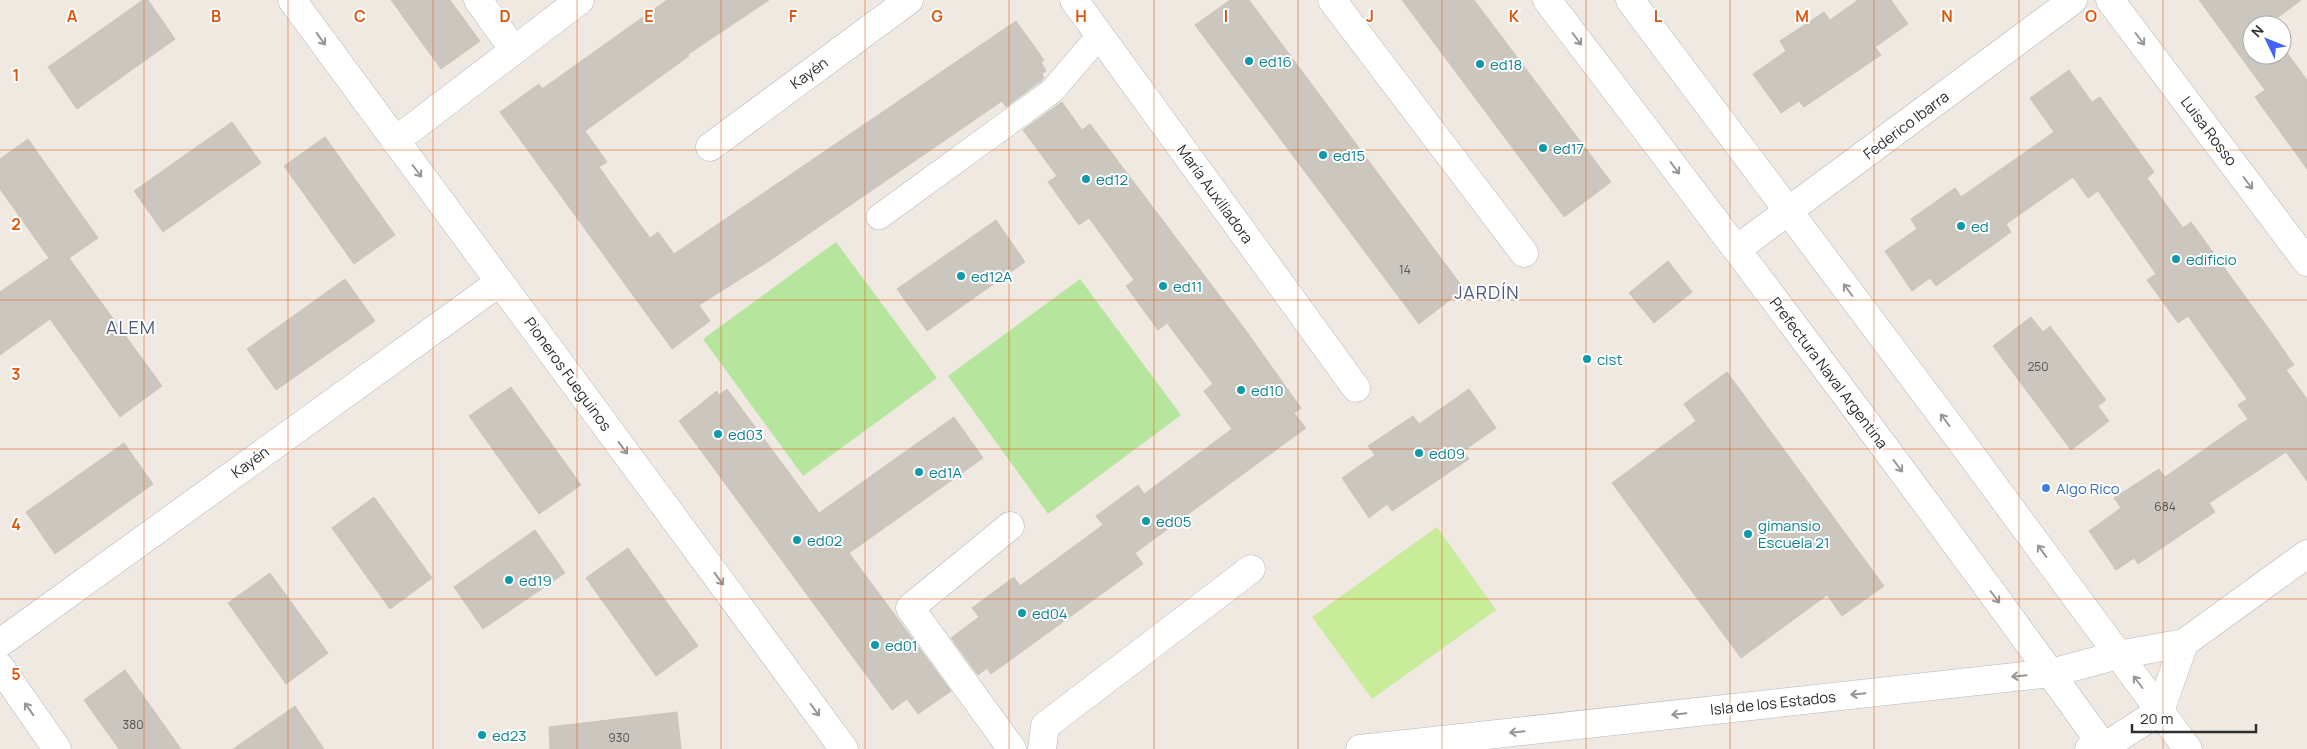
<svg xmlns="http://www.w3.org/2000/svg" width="2307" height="749" viewBox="0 0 2307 749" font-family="Manrope,sans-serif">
<rect width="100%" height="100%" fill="#efe9e1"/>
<path fill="#b6e59e" d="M 836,242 L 937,378 L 803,476 L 703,339 Z
M 1080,279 L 1181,415 L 1048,514 L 948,376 Z"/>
<path fill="#c9ec9a" d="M 1437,527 L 1496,610 L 1372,699 L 1312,617 Z"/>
<path fill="#cbc7bf" stroke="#cbc5ba" d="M 143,0 L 148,0 L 175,39 L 77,109 L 48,67 Z
M 391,0 L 450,0 L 480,41 L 441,69 Z
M 667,0 L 769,0 L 687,55 L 689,56 L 585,131 L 607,162 L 599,167 L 624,202 L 650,238 L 658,232 L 674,254 L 1016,21 L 1044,60 L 1041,62 L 1046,71 L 1042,74 L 1044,78 L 1042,80 L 1006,107 L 1002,101 L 769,261 L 699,305 L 710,321 L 672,349 L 500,112 L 539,84 L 542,89 Z
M 1230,0 L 1249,0 L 1464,289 L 1419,324 L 1195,25 Z
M 1402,0 L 1474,0 L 1611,182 L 1564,217 Z
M 1858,0 L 1891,0 L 1908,24 L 1875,47 L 1881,55 L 1804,107 L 1799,101 L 1781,113 L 1753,74 L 1786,51 L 1780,41 L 1824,12 L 1830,20 Z
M 2199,0 L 2301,0 L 2268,25 L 2252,25 L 2252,55 L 2282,55 L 2282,46 L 2307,80 L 2307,169 L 2255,97 L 2265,90 Z
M 2069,70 L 2092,102 L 2100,97 L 2154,172 L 2147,178 L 2183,228 L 2191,222 L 2274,336 L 2294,365 L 2286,370 L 2307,399 L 2307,481 L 2286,452 L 2209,503 L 2215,512 L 2138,564 L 2134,558 L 2116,570 L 2089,531 L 2121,508 L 2114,498 L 2159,469 L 2165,477 L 2248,419 L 2238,405 L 2247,399 L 2188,316 L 2178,323 L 2147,280 L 2156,274 L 2098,191 L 2088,198 L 2073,177 L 2006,224 L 2011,232 L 1936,286 L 1930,278 L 1912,291 L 1885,251 L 1917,229 L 1911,219 L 1931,205 L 1955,188 L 1961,197 L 2054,132 L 2030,98 Z
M 1062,102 L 1082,130 L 1090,124 L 1244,328 L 1301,408 L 1294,413 L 1306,428 L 1135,553 L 1143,564 L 991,674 L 987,668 L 978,675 L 951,638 L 979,617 L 972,608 L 1014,577 L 1020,586 L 1103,525 L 1096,516 L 1138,485 L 1144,494 L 1232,429 L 1204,391 L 1213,384 L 1167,323 L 1158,330 L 1126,286 L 1134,280 L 1089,218 L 1079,225 L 1048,182 L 1057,176 L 1023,130 Z
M 232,122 L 261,163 L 163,232 L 134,191 Z
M 325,137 L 395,235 L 354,264 L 284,166 Z
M 28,139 L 98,238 L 69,258 L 162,386 L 120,417 L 50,319 L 0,355 L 0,292 L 49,258 L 0,189 L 0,159 Z
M 996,220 L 1025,262 L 927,331 L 897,289 Z
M 1668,261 L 1692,292 L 1654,323 L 1629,293 Z
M 345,279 L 375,321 L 276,390 L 247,349 Z
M 2031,317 L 2043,332 L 2050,326 L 2106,400 L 2098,406 L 2109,421 L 2071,450 L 1993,346 Z
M 1727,372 L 1884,586 L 1842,616 L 1827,595 L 1741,658 L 1612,483 L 1696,421 L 1684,404 Z
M 511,387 L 581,485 L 539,514 L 469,416 Z
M 727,389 L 819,513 L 954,417 L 983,458 L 849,553 L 951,691 L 918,714 L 907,699 L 892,710 L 679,421 L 717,391 L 719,395 Z
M 1469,389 L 1496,428 L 1463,451 L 1469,459 L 1392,511 L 1387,504 L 1369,518 L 1342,478 L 1375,455 L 1368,446 L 1413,416 L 1419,424 Z
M 124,443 L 153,484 L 55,554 L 26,512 Z
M 374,497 L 432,578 L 390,609 L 332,528 Z
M 535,530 L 565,573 L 483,629 L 454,587 Z
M 628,548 L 698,646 L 656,676 L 586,578 Z
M 270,573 L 328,653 L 286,684 L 228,603 Z
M 125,670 L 181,749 L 119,749 L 84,700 Z
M 295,706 L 324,749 L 233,749 Z
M 677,712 L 681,749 L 550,749 L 549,727 Z"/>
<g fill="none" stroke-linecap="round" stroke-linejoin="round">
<g stroke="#b4b7c1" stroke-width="26">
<path id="service" d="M 879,217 L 1052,91 L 1100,35"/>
</g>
<g stroke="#b4b7c1" stroke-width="29">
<path id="minor" d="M 292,0 L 844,749
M 478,0 L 514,50
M 1074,0 L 1356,388
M 1332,0 L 1524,253
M 2110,0 L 2307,262
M 395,141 L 580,0
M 710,147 L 909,0
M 1737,249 L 2073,0
M 1010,526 L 910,608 L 1012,749
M 0,643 L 500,282
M 0,667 L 57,749
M 1042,749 L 1045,726 L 1251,569
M 1360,749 L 2051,673 L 2118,655 L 2184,643 L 2307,554
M 2089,749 L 2104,747 L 2160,711 L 2184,643"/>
</g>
<g stroke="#b4b7c1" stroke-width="29">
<path id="secondary" d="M 1547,0 C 1736,247 1924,496 2105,749
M 1630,0 L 1955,433 L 2188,749"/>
</g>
<use href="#service" stroke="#fff" stroke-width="25"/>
<use href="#minor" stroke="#fff" stroke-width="28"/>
<use href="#secondary" stroke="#fff" stroke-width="28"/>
</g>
<defs><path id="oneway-shaft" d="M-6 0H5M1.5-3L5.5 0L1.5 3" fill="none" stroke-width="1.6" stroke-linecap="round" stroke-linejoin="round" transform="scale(1.25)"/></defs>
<g stroke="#969696">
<use href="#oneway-shaft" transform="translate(321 39) rotate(54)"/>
<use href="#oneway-shaft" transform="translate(1577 39) rotate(53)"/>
<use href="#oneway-shaft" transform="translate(2140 39) rotate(53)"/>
<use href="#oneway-shaft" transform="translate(1675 168) rotate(53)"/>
<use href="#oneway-shaft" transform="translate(417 171) rotate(53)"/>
<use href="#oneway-shaft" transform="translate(2248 183) rotate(53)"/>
<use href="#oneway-shaft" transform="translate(1848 290) rotate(-127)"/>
<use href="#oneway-shaft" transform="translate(1945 420) rotate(-127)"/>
<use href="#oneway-shaft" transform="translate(623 448) rotate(54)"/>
<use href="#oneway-shaft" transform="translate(1898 466) rotate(53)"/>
<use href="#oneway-shaft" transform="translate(2042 551) rotate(-126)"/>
<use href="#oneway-shaft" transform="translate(719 579) rotate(54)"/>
<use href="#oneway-shaft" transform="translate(1995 597) rotate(53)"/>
<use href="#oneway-shaft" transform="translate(2019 676) rotate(174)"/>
<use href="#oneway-shaft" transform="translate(2138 682) rotate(-127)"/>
<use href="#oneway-shaft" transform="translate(1858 694) rotate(174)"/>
<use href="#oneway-shaft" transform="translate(29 709) rotate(-125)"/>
<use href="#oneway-shaft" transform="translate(815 710) rotate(54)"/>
<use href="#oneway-shaft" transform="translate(1679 714) rotate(174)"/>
<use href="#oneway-shaft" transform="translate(1517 732) rotate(174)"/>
</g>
<path fill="none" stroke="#df570e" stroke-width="1" stroke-opacity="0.55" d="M 144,0 L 144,749M 288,0 L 288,749M 433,0 L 433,749M 577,0 L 577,749M 721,0 L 721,749M 865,0 L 865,749M 1009,0 L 1009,749M 1154,0 L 1154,749M 1298,0 L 1298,749M 1442,0 L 1442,749M 1586,0 L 1586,749M 1730,0 L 1730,749M 1874,0 L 1874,749M 2019,0 L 2019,749M 2163,0 L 2163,749M 0,150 L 2307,150M 0,300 L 2307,300M 0,449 L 2307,449M 0,599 L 2307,599"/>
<g fill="#0f9aa8" stroke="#fff" stroke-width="2">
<circle cx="1249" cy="61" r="5"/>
<circle cx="1480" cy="64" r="5"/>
<circle cx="1543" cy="148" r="5"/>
<circle cx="1323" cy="155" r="5"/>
<circle cx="1086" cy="179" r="5"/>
<circle cx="1961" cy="226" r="5"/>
<circle cx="2176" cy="259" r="5"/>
<circle cx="961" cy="276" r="5"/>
<circle cx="1163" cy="286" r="5"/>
<circle cx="1587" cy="359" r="5"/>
<circle cx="1241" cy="390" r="5"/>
<circle cx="718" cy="434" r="5"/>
<circle cx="1419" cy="453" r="5"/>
<circle cx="919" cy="472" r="5"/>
<circle cx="1146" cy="521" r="5"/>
<circle cx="1748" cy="534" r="5"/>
<circle cx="797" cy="540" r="5"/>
<circle cx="509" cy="580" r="5"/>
<circle cx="1022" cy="613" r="5"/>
<circle cx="875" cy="645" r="5"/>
<circle cx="482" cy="735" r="5"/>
</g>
<circle fill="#3f7fe0" stroke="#fff" stroke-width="2" cx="2046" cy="488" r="5"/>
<g text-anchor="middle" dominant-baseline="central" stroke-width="4" stroke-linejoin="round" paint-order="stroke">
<g font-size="12" fill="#555452">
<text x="1405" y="269">14</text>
<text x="2038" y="366">250</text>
<text x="2165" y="506">684</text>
<text x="133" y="724">380</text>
<text x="619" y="737">930</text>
</g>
<g font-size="15" fill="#0d838f" stroke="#fff" text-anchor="start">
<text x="1259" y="61">ed16</text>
<text x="1490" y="64">ed18</text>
<text x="1553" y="148">ed17</text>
<text x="1333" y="155">ed15</text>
<text x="1096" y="179">ed12</text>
<text x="1971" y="226">ed</text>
<text x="2186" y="259">edificio</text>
<text x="971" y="276">ed12A</text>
<text x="1173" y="286">ed11</text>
<text x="1597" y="359">cist</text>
<text x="1251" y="390">ed10</text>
<text x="728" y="434">ed03</text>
<text x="1429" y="453">ed09</text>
<text x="929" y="472">ed1A</text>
<text x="1156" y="521">ed05</text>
<text x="1758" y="525">gimansio<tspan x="1758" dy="17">Escuela 21</tspan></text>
<text x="807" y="540">ed02</text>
<text x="519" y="580">ed19</text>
<text x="1032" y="613">ed04</text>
<text x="885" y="645">ed01</text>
<text x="492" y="735">ed23</text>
</g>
<g font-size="15" fill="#2e2e2e" stroke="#fff">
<text transform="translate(809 73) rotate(-36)">Kayén</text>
<text transform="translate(1906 125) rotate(-37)">Federico Ibarra</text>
<text transform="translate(2209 131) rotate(53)">Luisa Rosso</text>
<text transform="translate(1215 194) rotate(54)">María Auxiliadora</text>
<text transform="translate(1829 373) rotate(53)">Prefectura Naval Argentina</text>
<text transform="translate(568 374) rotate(54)">Pioneros Fueguinos</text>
<text transform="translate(250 462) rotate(-36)">Kayén</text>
<text transform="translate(1773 703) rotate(-6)">Isla de los Estados</text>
</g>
<g font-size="15" fill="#366cbe" stroke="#fff" text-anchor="start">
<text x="2056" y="488">Algo Rico</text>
</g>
<g font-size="18" letter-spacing="1" fill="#4d5680" stroke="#fff">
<text x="1487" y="292">JARDÍN</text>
<text x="131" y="327">ALEM</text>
</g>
</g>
<g font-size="16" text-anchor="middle" font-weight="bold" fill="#df570e" stroke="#fff" stroke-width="4" stroke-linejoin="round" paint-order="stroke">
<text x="72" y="22">A</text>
<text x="216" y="22">B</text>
<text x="360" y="22">C</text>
<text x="505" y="22">D</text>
<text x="649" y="22">E</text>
<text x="793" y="22">F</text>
<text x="937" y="22">G</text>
<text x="1081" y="22">H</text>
<text x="1226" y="22">I</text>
<text x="1370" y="22">J</text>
<text x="1514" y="22">K</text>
<text x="1658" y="22">L</text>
<text x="1802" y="22">M</text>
<text x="1947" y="22">N</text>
<text x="2091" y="22">O</text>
<text x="16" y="81">1</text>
<text x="16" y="230">2</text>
<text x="16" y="380">3</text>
<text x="16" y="530">4</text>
<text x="16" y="680">5</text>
</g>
<g transform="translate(2267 40) rotate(313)"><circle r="24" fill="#ffffff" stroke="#ababab"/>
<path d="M0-4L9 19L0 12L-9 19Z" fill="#4264fb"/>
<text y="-8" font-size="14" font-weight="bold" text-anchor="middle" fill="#2e2e2e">N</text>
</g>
<path d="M2132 724v8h124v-8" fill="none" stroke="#2e2e2e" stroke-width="2.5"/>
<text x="2140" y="724" font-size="15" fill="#2e2e2e" stroke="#ffffff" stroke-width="4" paint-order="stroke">20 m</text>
</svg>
